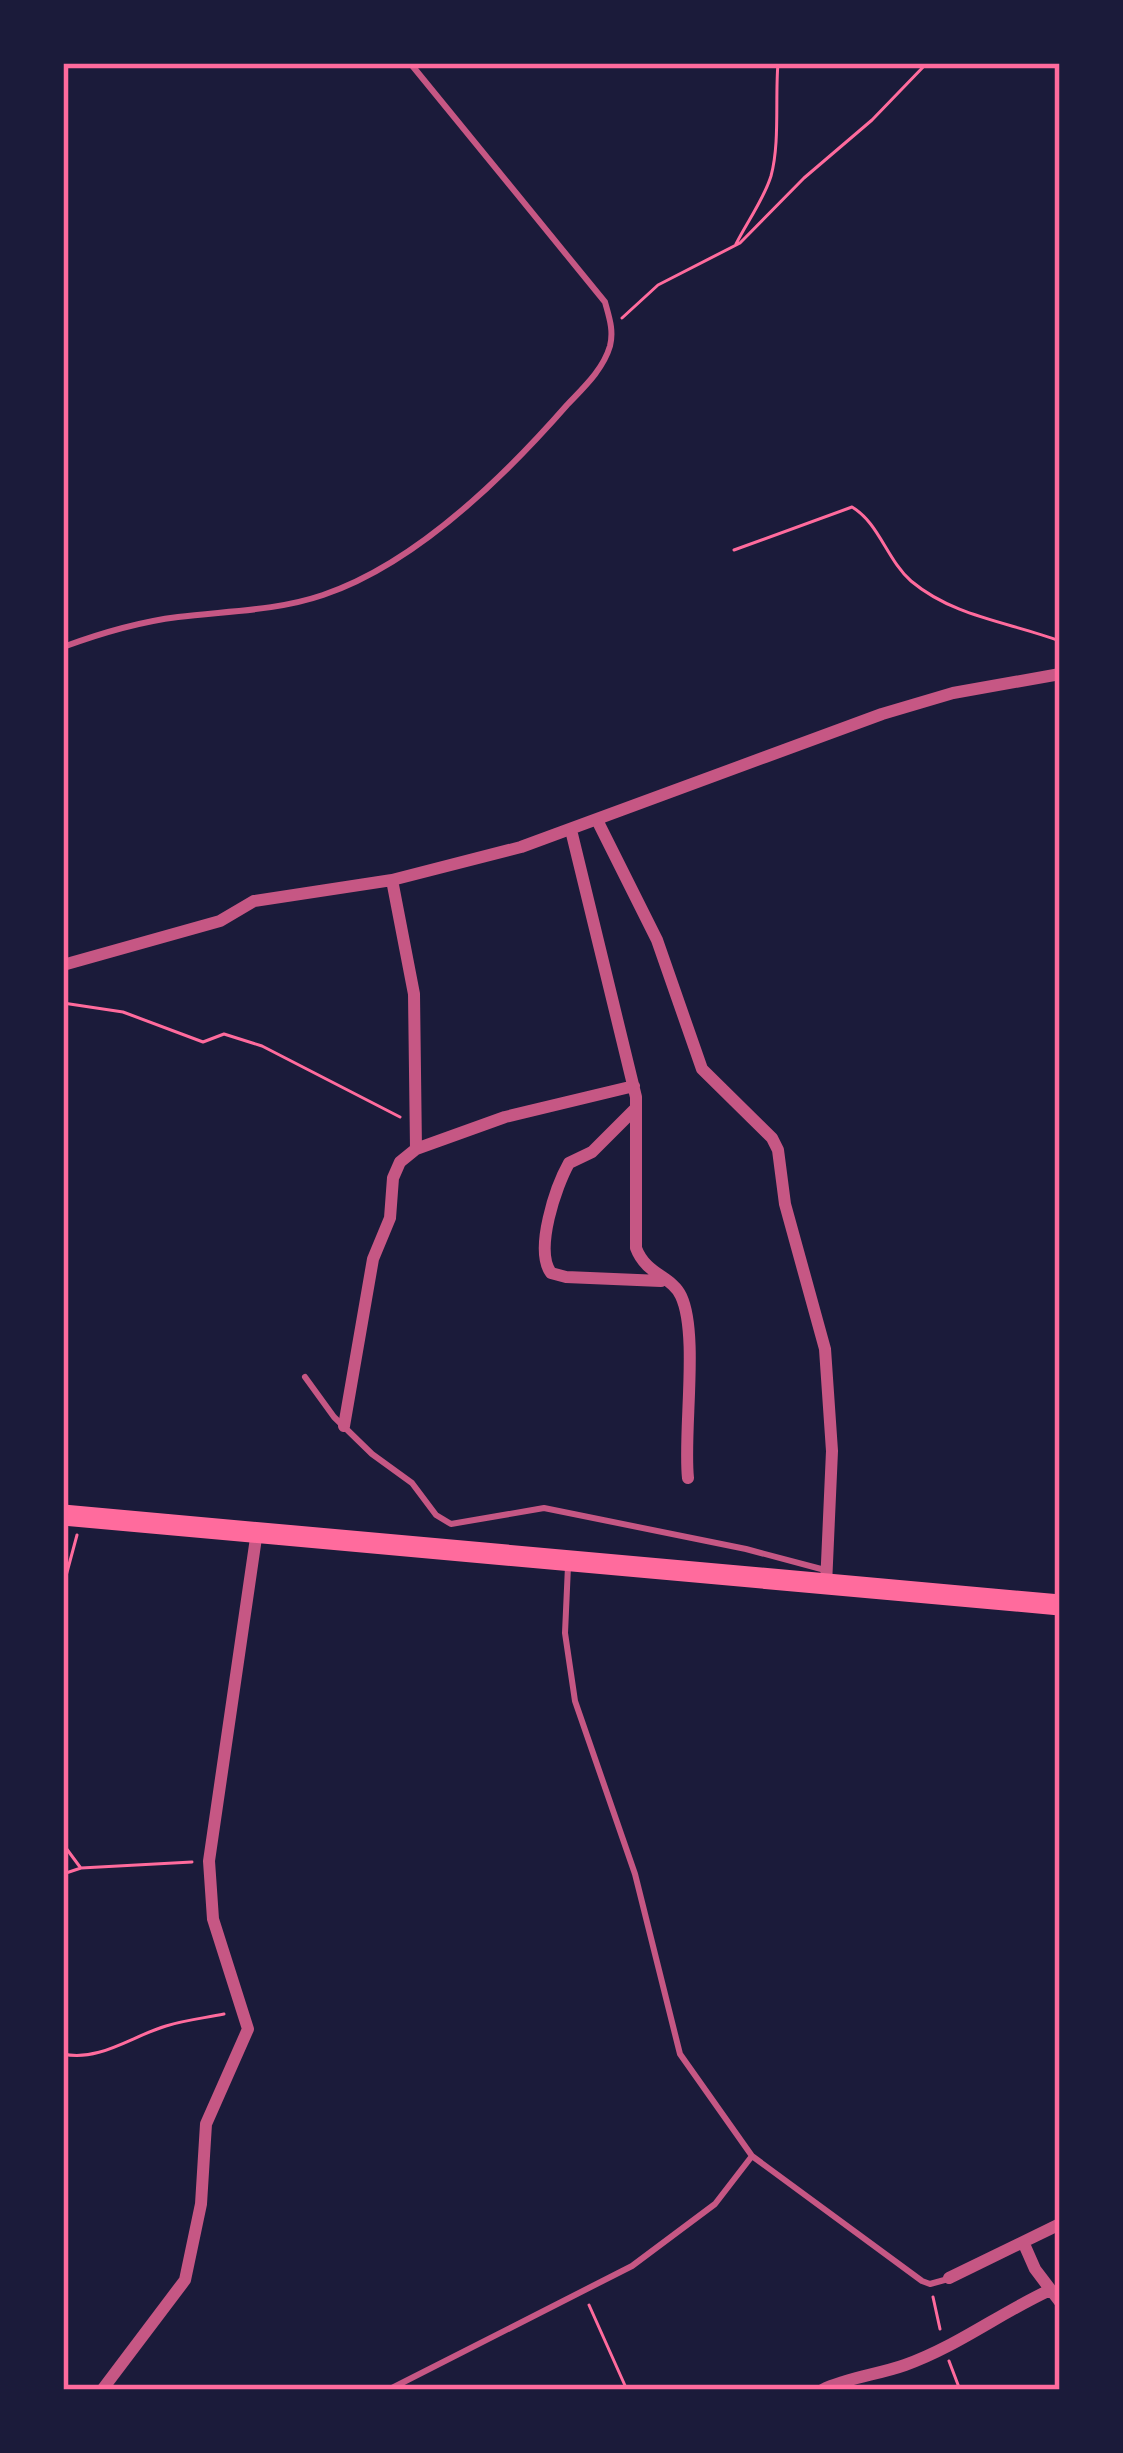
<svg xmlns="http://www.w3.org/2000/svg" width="1123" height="2453" viewBox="0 0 1123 2453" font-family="Ubuntu,sans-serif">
<rect width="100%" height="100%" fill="#1b1b3a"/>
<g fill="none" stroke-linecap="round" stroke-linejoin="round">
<path stroke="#ff6b9d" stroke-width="3" d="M 736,244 C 747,222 764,199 771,176 C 780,143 775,99 778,63
M 622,318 L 658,285 L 740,243 L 804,178 L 872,120 L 927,63
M 734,550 L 852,507 C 879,523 887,560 911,581 C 954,617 1009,622 1060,641
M 63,1003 L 123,1012 L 203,1042 L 224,1034 L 262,1046 L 400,1117
M 63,1587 L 77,1535
M 63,1844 L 80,1867
M 63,1874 L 81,1868 L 192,1862
M 63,2054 C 99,2062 132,2036 166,2026 C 185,2020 205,2018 224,2014
M 933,2297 L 940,2329
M 589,2305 L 627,2390
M 949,2361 L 960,2390"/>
<path stroke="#c65784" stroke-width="6" d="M 63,647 C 101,633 138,622 178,617 C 226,611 276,611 323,595 C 415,564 504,477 567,405 C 583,388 603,370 610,346 C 614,330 609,317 605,302 L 410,63
M 305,1377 L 334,1417 L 372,1454 L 412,1483 L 436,1515 L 451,1524 L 544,1508 L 746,1549 L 825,1570
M 568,1566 L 565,1633 L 575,1701 L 635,1874 L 680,2054 L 752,2156 L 922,2281 L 930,2284 L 948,2279
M 388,2390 L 632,2266 L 715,2204 L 752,2156"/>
<path stroke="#c65784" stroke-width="12" d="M 597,820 L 657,940 L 702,1069 L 772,1138 L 778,1150 L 785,1204 L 825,1349 L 832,1451 L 826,1585
M 571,830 L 636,1097 L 636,1248 C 646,1275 672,1276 681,1296 C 699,1334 683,1433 688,1478
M 392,880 L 414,994 L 416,1149
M 63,965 L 220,921 L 254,901 L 392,880 L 521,847 L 882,714 L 953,693 L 1060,674
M 636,1108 L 592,1152 L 569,1163 C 556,1186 534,1250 551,1273 L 566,1277 L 661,1281
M 344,1426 L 373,1259 L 390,1218 L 393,1178 L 400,1162 L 416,1149 L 505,1117 L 634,1086
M 1024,2244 L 1035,2269 L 1060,2302
M 949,2278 L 1060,2224
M 102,2390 L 185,2280 L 201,2204 L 206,2124 L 248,2029 L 213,1919 L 209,1861 L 257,1531
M 822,2390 C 848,2377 877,2375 905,2365 C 956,2347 1000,2313 1050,2290"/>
<path stroke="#ff6b9d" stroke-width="21" d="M 63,1515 L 1060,1605"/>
</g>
<rect width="1123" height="2453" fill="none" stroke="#1b1b3a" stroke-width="132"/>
<rect x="66" y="66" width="991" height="2321" fill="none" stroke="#ff6b9d" stroke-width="4.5"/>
</svg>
